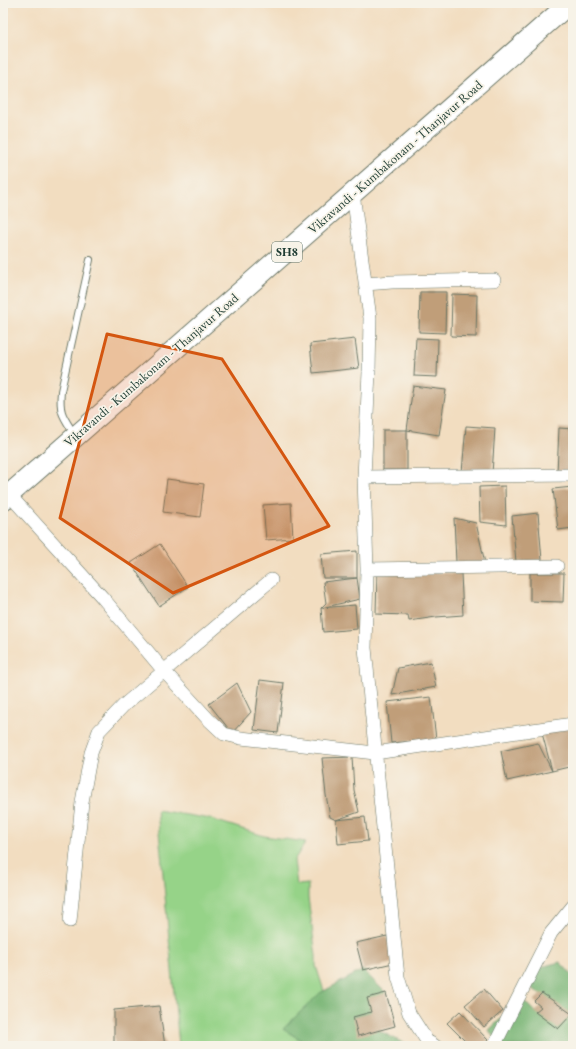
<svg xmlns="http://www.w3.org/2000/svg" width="576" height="1049" viewBox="0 0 576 1049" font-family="'EB Garamond',serif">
<rect width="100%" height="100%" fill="#f7f3e8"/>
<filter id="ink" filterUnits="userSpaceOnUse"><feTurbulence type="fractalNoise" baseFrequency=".025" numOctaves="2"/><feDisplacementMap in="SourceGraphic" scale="8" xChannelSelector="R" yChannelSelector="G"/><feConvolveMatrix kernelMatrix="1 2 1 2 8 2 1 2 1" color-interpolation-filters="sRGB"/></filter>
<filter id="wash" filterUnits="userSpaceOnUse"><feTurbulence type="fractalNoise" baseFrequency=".012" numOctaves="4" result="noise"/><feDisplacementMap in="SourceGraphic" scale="16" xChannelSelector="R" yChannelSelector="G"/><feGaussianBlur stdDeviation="0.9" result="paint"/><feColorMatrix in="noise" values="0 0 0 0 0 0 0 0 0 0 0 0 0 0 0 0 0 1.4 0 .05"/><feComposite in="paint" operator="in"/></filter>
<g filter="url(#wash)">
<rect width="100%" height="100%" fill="#f2ddc0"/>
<path fill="#96d388" stroke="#5a885e" d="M 157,810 L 211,819 L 264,836 L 306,842 L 294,860 L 297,885 L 308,884 L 308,898 L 316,956 L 316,966 L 324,991 L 283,1029 L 311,1046 L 179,1046 Z"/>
<path fill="#78b574" stroke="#4c7954" d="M 560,962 L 573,976 L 573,1046 L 491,1046 L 494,1038 L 489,1030 L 522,999 L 535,1012 L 572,1014 L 530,987 L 533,969 Z
M 363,970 L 386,993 L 371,1012 L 353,1017 L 409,1046 L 311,1046 L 283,1029 L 320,993 Z"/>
<g id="blocks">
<path fill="#c09e79" d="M 420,292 L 446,292 L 445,333 L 419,332 Z
M 452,294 L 477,295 L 476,337 L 451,336 Z
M 416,338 L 438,339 L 437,377 L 414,376 Z
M 355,339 L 359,368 L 313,373 L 310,344 Z
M 413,386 L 446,390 L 439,435 L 407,430 Z
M 466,426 L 495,428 L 492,474 L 462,472 Z
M 559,428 L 573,429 L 573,474 L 557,473 Z
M 383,430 L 407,430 L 407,470 L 383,470 Z
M 167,479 L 204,484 L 200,517 L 163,512 Z
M 505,486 L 506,525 L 480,522 L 479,487 Z
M 573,487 L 573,528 L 558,530 L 553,489 Z
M 291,503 L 293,538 L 266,540 L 263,505 Z
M 538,513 L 542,560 L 516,562 L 512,516 Z
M 454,518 L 476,523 L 485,563 L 456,562 Z
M 160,544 L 188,587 L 159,606 L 131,563 Z
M 357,551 L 357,578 L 323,578 L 321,554 Z
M 432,572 L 461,574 L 463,615 L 436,617 L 409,621 L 408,615 L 376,614 L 377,573 Z
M 530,573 L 564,573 L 563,602 L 530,601 Z
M 357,578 L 360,599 L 321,608 L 326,603 L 323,582 Z
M 355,605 L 357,629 L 323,632 L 321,608 Z
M 431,662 L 436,687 L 392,695 L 398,668 Z
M 260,680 L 284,683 L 278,733 L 254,730 Z
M 237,683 L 251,712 L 232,733 L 209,704 Z
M 431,697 L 436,739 L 391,743 L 387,702 Z
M 573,725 L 573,766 L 552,771 L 507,781 L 501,751 L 538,743 L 552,771 L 542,733 Z
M 352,757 L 354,790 L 359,812 L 336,820 L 330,817 L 326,795 L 322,758 Z
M 365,817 L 368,841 L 338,844 L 336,820 Z
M 387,936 L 393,963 L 363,970 L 356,943 Z
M 484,989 L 503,1011 L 484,1027 L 465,1005 Z
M 386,993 L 395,1026 L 358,1036 L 353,1017 L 371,1012 L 367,998 Z
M 542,993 L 572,1014 L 558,1029 L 535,1012 L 541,1007 L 534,1001 Z
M 159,1006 L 165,1046 L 114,1046 L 114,1010 Z
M 460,1011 L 488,1040 L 482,1046 L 470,1046 L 447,1023 Z"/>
</g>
</g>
<g filter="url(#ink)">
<use href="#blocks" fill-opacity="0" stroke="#697565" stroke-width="1"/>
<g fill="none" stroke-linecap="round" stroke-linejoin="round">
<g stroke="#697565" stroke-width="8">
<path id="lane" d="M 75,435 C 63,416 59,414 61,391 L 90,260"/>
</g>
<g stroke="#697565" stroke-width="14">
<path id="street" d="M 353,194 L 370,318 L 369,372 L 364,477 L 367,569 L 365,648 L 398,977 L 409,1013 L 427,1041 L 435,1046
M 365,284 L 392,282 L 494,280
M 364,477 L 573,475
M 4,489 L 102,597 L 164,671 L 208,719 L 224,734 L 241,738 L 375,753 L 573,724
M 367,569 L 557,566
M 70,921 L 82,802 L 91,753 L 99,731 L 124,705 L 271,580
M 494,1046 L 551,933 L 573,906"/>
</g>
<g stroke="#697565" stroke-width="22">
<path id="primary" d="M 3,500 L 570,3"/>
</g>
<use href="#lane" stroke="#fff" stroke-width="6"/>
<use href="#street" stroke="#fff" stroke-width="13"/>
<use href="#primary" stroke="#fff" stroke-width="20"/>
</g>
</g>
<path fill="#d45610" fill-opacity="0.2" stroke="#d45610" stroke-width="3" stroke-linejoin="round" d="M 107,334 L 222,359 L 329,526 L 173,593 L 60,518 Z"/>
<g text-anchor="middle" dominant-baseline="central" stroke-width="3.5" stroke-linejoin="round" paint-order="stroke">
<rect fill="#f7f3e8" stroke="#60746a" stroke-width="1" x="272" y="242" width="30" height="20" rx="3"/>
<g font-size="12" font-weight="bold" fill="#1f3d34">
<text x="287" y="252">SH8</text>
</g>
<g font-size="13" fill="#1f3d34" stroke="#f7f3e8">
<text transform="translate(395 157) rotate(-41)">Vikravandi - Kumbakonam - Thanjavur Road</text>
<text transform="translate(151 370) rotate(-41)">Vikravandi - Kumbakonam - Thanjavur Road</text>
</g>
</g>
<rect width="576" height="1049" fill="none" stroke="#f7f3e8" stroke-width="16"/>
</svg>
